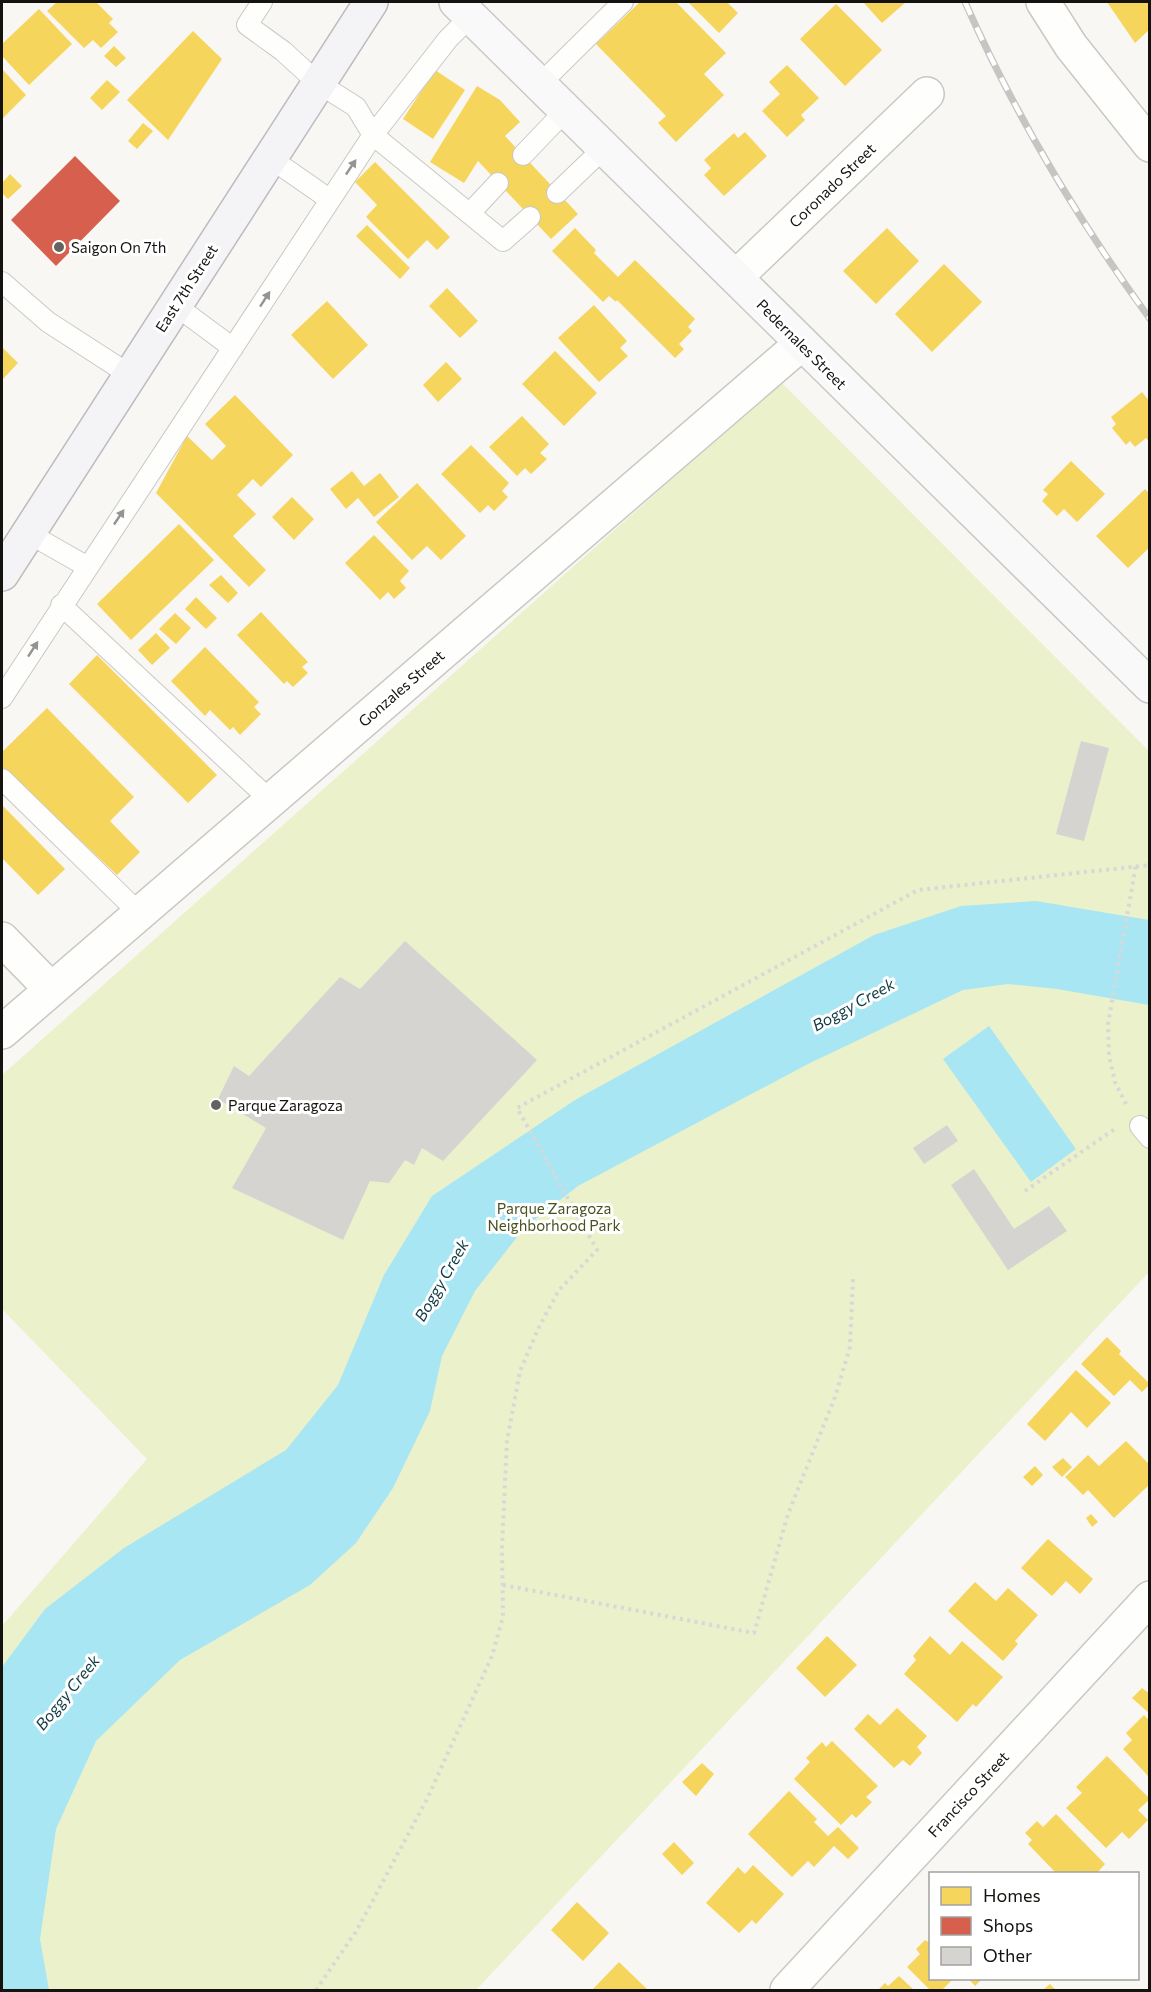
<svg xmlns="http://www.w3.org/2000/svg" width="1151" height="1992" viewBox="0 0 1151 1992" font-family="Commissioner,sans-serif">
<rect width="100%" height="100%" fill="#f9f7f3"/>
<path fill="#ebf1cb" d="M 781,382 L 1149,751 L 1149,1272 L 476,1990 L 2,1990 L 2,1626 L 147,1459 L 2,1309 L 2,1075 Z"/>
<path fill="#a8e6f4" d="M 1036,901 L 1149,920 L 1149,1005 L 1057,989 L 1008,984 L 963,990 L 808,1064 L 578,1186 L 524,1228 L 475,1291 L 442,1356 L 430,1411 L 393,1488 L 356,1543 L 310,1585 L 180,1660 L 96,1741 L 56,1829 L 40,1939 L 49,1990 L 2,1990 L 2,1667 L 45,1609 L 124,1548 L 286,1450 L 338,1385 L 384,1275 L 432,1196 L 575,1100 L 874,935 L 961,906 Z
M 989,1026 L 1076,1149 L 1031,1182 L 943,1059 Z"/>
<path fill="#f6d55c" d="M 57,2 L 96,2 L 113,19 L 109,23 L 118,32 L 101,48 L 93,40 L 84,48 L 47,11 Z
M 640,2 L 676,2 L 726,53 L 704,74 L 724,95 L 676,142 L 658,123 L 666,116 L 596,44 Z
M 688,2 L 727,2 L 738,13 L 719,33 Z
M 863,2 L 906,2 L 882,23 Z
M 1107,2 L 1150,2 L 1150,29 L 1135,43 Z
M 836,4 L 882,50 L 845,86 L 800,39 Z
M 39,9 L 72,44 L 29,85 L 2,56 L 2,44 Z
M 193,31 L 222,59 L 168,140 L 127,100 Z
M 114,46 L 126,58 L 116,67 L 104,56 Z
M 787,65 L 819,98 L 801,115 L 805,120 L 787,137 L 762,111 L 780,94 L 769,82 Z
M 2,69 L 26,95 L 2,119 Z
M 435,70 L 465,90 L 433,139 L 403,119 Z
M 107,80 L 120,92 L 102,110 L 90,98 Z
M 477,86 L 500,100 L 520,122 L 505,136 L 578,214 L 551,239 L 478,161 L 464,183 L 430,162 Z
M 143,123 L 153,131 L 137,149 L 128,141 Z
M 745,132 L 767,156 L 724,196 L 704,175 L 711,168 L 704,160 L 734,133 L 738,138 Z
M 375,162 L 450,237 L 437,250 L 427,240 L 408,259 L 366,217 L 377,205 L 355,182 Z
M 10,174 L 22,186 L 8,199 L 2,193 L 2,183 Z
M 367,225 L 410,268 L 400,279 L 356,236 Z
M 575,228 L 596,250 L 594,253 L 618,277 L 635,260 L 695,319 L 688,327 L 692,331 L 679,344 L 684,349 L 675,358 L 617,300 L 616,302 L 609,296 L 603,302 L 552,251 Z
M 887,228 L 919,261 L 876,304 L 843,271 Z
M 944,264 L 982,302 L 932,352 L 895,314 Z
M 447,288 L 478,321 L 460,338 L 429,306 Z
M 327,301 L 368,345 L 333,379 L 291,335 Z
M 594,305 L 627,341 L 620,348 L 628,356 L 599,382 L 558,338 Z
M 2,347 L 18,363 L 2,380 Z
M 555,351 L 597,393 L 564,426 L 522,384 Z
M 446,362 L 462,379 L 438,402 L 423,385 Z
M 1142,392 L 1150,402 L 1150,443 L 1146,438 L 1135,447 L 1130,441 L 1126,445 L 1112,428 L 1116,424 L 1111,417 Z
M 235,395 L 293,455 L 261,487 L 253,479 L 237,495 L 256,514 L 233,536 L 266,570 L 249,587 L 156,493 L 187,436 L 212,460 L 226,446 L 205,424 Z
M 522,416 L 549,444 L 540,453 L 547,459 L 531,474 L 525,468 L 517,476 L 489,447 Z
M 471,445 L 509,483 L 502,491 L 508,497 L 494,511 L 488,505 L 480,513 L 441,474 Z
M 1071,461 L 1105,494 L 1077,522 L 1064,509 L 1057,516 L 1042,501 L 1048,494 L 1043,490 Z
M 352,471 L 364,486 L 380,473 L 399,497 L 374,517 L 358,498 L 346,509 L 330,489 Z
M 417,483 L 466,536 L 441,560 L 427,546 L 412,560 L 376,522 Z
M 1145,489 L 1150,494 L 1150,547 L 1128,568 L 1096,536 Z
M 292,497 L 314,519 L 294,540 L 272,517 Z
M 179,524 L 214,560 L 131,640 L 97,604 Z
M 374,535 L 409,571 L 400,581 L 406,588 L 394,599 L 388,592 L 380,600 L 345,563 Z
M 221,575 L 238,593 L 228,603 L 209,585 Z
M 196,597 L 217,618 L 206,629 L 185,609 Z
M 261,612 L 308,662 L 302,667 L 308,673 L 293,687 L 287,681 L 284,684 L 237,635 Z
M 175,613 L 191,628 L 176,644 L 159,629 Z
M 156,633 L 170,648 L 152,665 L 138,650 Z
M 205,647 L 259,702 L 254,707 L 261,714 L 240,735 L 233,727 L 230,730 L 210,710 L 205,716 L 171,681 Z
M 97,655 L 217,775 L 188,803 L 69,684 Z
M 47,708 L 134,797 L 110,821 L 140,852 L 117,875 L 2,767 L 2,752 Z
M 2,805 L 65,869 L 38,895 L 2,858 Z
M 1107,1337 L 1121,1351 L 1119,1354 L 1150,1384 L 1142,1392 L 1130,1380 L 1114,1396 L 1081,1364 Z
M 1076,1370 L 1111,1403 L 1087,1428 L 1071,1412 L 1045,1441 L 1027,1424 Z
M 1126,1441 L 1150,1465 L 1150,1484 L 1114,1518 L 1088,1490 L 1083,1495 L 1065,1477 L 1088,1455 L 1099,1466 Z
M 1063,1458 L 1072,1467 L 1062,1477 L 1052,1467 Z
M 1035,1466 L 1043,1475 L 1032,1486 L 1023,1477 Z
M 1091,1514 L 1098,1522 L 1092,1527 L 1086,1518 Z
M 1048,1539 L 1093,1579 L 1080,1594 L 1066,1581 L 1052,1596 L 1021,1568 Z
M 975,1582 L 996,1601 L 1008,1588 L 1038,1615 L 1015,1641 L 1018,1644 L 1003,1661 L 948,1611 Z
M 827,1636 L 857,1665 L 825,1697 L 796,1668 Z
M 930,1636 L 950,1655 L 962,1641 L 1003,1677 L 976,1707 L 973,1704 L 957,1722 L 904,1674 L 916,1660 L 913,1656 Z
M 1142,1688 L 1150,1694 L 1150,1714 L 1132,1698 Z
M 897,1708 L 927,1736 L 917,1747 L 922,1753 L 910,1766 L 903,1760 L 894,1768 L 854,1729 L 868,1714 L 880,1725 Z
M 1144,1715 L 1150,1721 L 1148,1776 L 1123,1749 L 1132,1740 L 1126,1733 Z
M 832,1741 L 878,1786 L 866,1797 L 872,1802 L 856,1818 L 852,1814 L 841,1825 L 794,1779 L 810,1762 L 806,1758 L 822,1742 L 826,1747 Z
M 1107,1756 L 1150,1799 L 1138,1810 L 1148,1820 L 1129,1839 L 1122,1832 L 1106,1848 L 1066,1808 L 1082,1793 L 1076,1787 Z
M 702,1763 L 714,1774 L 696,1796 L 682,1782 Z
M 789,1791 L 817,1819 L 814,1822 L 828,1836 L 838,1827 L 859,1848 L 848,1859 L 834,1846 L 814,1867 L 808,1861 L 792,1877 L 748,1834 Z
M 1056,1814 L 1105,1864 L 1096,1874 L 1057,1874 L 1028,1844 L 1032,1840 L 1025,1833 L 1037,1821 L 1043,1827 Z
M 674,1842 L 694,1863 L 682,1875 L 662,1854 Z
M 753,1865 L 784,1894 L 756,1924 L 752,1920 L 739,1933 L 706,1903 L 738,1867 L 745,1874 Z
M 577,1902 L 609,1933 L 583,1961 L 551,1930 Z
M 925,1940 L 930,1943 L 930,1978 L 954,1978 L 942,1990 L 930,1990 L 907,1967 L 920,1954 L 916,1949 Z
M 619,1962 L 648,1990 L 592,1990 Z
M 899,1976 L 914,1990 L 878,1990 L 885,1983 L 888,1986 Z
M 968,1978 L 983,1978 L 975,1986 Z
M 1050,1984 L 1056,1990 L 1043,1990 Z"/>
<path fill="#d6604d" d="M 75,156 L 120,201 L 56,266 L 11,220 Z"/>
<path fill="#d6d4d1" d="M 1081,741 L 1109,748 L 1084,841 L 1056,834 Z
M 405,941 L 537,1060 L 443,1161 L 422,1148 L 414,1165 L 405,1160 L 389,1183 L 370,1181 L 343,1240 L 232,1188 L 266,1128 L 218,1099 L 234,1066 L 249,1076 L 340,977 L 360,989 Z
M 947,1125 L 958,1141 L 924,1164 L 913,1148 Z
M 974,1169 L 1014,1229 L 1049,1206 L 1067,1231 L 1008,1270 L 951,1185 Z"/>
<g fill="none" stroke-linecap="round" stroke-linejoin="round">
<g stroke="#c9c8c5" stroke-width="22">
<path id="lane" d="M 262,2 L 247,25 L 283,51 L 318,83 L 356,107 L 373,135 L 503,241 L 530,217
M 540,84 L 623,2
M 523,155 L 566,110
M 270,158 L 329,199
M 557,193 L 604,148
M 470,213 L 498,183
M 2,282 L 48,322 L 130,375
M 175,305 L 233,348
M 28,533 L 86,566
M 61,605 L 270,800
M 2,698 L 373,135 L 448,39 L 471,16
M 2,779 L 139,913
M 1140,1126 L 1150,1138"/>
</g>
<g stroke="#c9c8c5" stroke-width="36">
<path id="street" d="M 1043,2 L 1071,46 L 1150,145
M 736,277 L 927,94
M 2,939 L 51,989
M 2,1032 L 801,344
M 787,1990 L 1150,1598"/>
</g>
<g stroke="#c9c8c5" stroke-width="36">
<path id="secondary" d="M 456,2 L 1150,686"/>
</g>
<g stroke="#bebac0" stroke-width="36">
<path id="primary" d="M 2,574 L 371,2"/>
</g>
<path stroke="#d8d8d6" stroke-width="4" stroke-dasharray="3 4.5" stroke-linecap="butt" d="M 1126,1104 L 1115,1082 L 1109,1056 L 1108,1024 L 1136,865
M 1025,1191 L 1116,1128
M 503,1585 L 754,1633 L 788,1514 L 835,1397 L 850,1347 L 853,1279
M 316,1990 L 357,1930 L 427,1799 L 492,1656 L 503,1617 L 502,1547 L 507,1441 L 520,1371 L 539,1327 L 559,1290 L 597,1250 L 517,1108 L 918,890 L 1150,865"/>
<use href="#lane" stroke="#fefefd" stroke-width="20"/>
<use href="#street" stroke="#fefefd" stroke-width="33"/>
<use href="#secondary" stroke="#f9f9fa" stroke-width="33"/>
<use href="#primary" stroke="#f4f3f6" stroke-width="33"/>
<g stroke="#c5c5c4" stroke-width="7">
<path id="rail" d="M 965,2 C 1014,113 1078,220 1150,319"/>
</g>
<use href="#rail" stroke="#fff" stroke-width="4.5" stroke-dasharray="14" stroke-linecap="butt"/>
</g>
<defs><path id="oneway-solid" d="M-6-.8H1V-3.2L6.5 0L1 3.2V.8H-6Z" transform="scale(1.5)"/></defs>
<g fill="#959492">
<use href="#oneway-solid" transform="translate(351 167) rotate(-56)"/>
<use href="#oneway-solid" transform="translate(265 299) rotate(-57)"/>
<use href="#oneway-solid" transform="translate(119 517) rotate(-56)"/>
<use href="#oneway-solid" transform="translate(33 649) rotate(-57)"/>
</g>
<g fill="#64635f" stroke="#fff" stroke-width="2">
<circle cx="59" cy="247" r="6"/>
<circle cx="216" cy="1105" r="6"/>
</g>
<g text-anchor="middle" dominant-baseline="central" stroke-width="6" stroke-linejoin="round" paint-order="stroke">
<g font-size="15" fill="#141310" stroke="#fff">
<text transform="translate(832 185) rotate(-44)">Coronado Street</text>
<text transform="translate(186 288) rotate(-57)">East 7th Street</text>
<text transform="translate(802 344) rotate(45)">Pedernales Street</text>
<text transform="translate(401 688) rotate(-41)">Gonzales Street</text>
<text transform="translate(968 1794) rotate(-47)">Francisco Street</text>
</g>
<g font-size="15" fill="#141310" stroke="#fff" text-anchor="start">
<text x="71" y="247">Saigon On 7th</text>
<text x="228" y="1105">Parque Zaragoza</text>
</g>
<g font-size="15" fill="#49501e" stroke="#fff">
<text x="554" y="1208">Parque Zaragoza<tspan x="554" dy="17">Neighborhood Park</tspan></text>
</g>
<g font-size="16" font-style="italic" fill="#0f3a44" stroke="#fff">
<text transform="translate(853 1004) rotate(-29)">Boggy Creek</text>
<text transform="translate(441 1280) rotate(-60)">Boggy Creek</text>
<text transform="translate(67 1692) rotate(-51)">Boggy Creek</text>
</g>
</g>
<rect width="1151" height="1992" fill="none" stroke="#141310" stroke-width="6"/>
<rect x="929" y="1872" width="210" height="108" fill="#ffffff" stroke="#a1a19f" stroke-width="1.5"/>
<rect x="941" y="1887" width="30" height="18" fill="#f6d55c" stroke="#a1a19f" stroke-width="1.5"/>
<text x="983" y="1902" font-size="18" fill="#141310">Homes</text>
<rect x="941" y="1917" width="30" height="18" fill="#d6604d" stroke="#a1a19f" stroke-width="1.5"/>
<text x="983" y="1932" font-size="18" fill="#141310">Shops</text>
<rect x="941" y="1947" width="30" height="18" fill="#d6d4d1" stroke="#a1a19f" stroke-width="1.5"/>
<text x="983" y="1962" font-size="18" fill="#141310">Other</text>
</svg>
